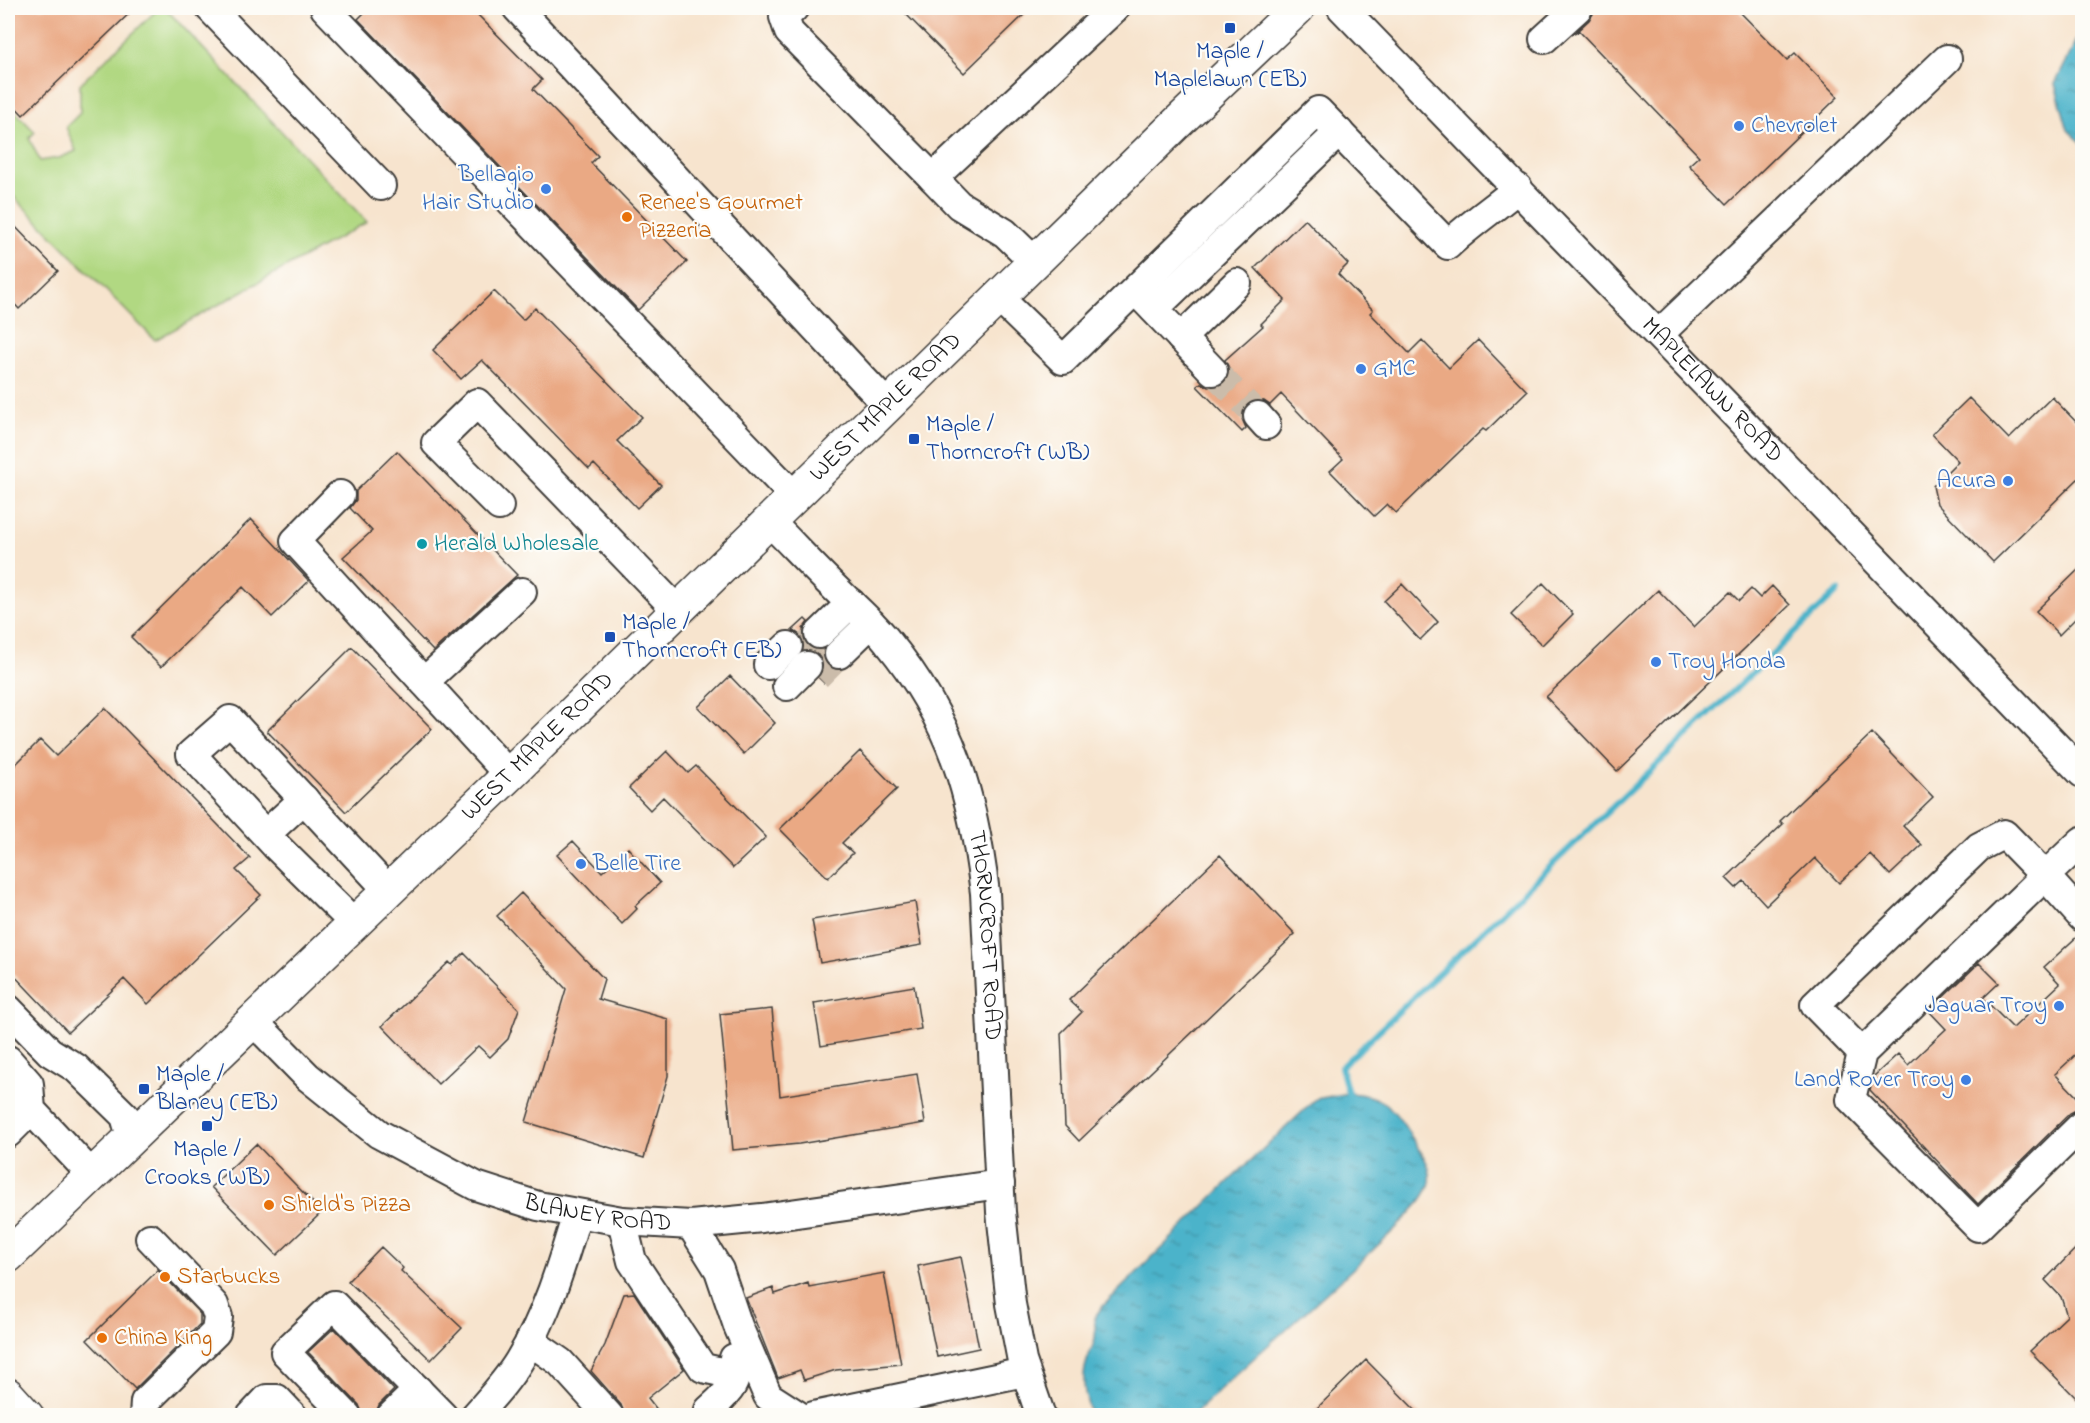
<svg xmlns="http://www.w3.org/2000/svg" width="2090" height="1423" viewBox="0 0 2090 1423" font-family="'Indie Flower',sans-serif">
<defs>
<pattern id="water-ripples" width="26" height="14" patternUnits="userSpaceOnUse" patternTransform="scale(1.5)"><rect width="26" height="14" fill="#4bb3ca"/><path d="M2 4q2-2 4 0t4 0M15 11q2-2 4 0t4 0" fill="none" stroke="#3e91a3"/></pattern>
</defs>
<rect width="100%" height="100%" fill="#fdfcf7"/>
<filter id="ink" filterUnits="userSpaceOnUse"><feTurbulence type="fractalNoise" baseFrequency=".0167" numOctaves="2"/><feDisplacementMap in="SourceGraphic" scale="12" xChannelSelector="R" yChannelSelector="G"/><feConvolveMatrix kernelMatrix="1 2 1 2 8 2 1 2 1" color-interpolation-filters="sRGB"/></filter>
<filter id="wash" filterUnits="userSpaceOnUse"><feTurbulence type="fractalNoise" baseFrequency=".008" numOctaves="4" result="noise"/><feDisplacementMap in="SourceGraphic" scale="24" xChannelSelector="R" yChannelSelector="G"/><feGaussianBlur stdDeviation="1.35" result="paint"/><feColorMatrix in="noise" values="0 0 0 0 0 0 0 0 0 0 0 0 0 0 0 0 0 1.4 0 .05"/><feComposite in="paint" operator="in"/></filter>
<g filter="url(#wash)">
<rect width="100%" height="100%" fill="#f7e4ce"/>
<path fill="#b1d882" stroke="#667a4f" stroke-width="1.5" d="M 159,8 L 166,9 L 367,222 L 155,340 L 8,191 L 8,104 L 35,132 L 29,138 L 40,161 L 59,158 L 76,151 L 66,127 L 80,113 L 80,84 Z"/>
<path fill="url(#water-ripples)" stroke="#346873" stroke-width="1.5" d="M 2077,40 L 2082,40 L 2082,144 L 2068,130 L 2055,84 Z
M 1348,1093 C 1380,1094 1393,1106 1409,1133 C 1417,1147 1433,1165 1430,1182 C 1425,1205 1379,1244 1361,1261 C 1306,1313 1247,1362 1193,1415 L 1091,1415 C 1086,1400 1082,1385 1085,1368 C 1090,1346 1099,1344 1094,1318 L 1103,1306 L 1230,1180 L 1316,1099 Z"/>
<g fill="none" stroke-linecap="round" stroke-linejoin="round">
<path stroke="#4bb3ca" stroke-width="6" d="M 1348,1093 L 1341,1067 L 1838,591"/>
</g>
<g id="blocks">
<path fill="#eaa984" d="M 8,8 L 135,8 L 23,115 L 8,99 Z
M 369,8 L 471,8 L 542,80 L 533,89 L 598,156 L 591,163 L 687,262 L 638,310 L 358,19 Z
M 900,8 L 1031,8 L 964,73 Z
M 1594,8 L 1736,8 L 1787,60 L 1795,53 L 1838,97 L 1727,204 L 1689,165 L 1699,156 L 1579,31 L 1574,34 L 1589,20 L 1593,14 Z
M 8,219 L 58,271 L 19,309 L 8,297 Z
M 1305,219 L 1348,264 L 1338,274 L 1373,310 L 1370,313 L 1409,353 L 1422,340 L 1449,368 L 1478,340 L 1527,391 L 1486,431 L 1483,429 L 1396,513 L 1387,504 L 1374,516 L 1330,471 L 1343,459 L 1281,394 L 1270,405 L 1264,401 L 1255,400 L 1247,404 L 1242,411 L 1242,419 L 1246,428 L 1242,432 L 1197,386 L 1201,383 L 1208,387 L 1216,387 L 1225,382 L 1229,376 L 1229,368 L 1225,360 L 1263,326 L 1261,324 L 1285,300 L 1255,268 Z
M 494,291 L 523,320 L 535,308 L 642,417 L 617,441 L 661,485 L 637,508 L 594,464 L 589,469 L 482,360 L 461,379 L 433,350 Z
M 2052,397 L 2082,428 L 2082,475 L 1993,562 L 1937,504 L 1933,486 L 1958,461 L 1932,434 L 1969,398 L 2009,439 Z
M 397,451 L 517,575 L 433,651 L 343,557 L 372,531 L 350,508 L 356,500 L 356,491 Z
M 251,519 L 309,581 L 272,617 L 243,587 L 161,667 L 131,637 Z
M 2082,566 L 2082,612 L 2059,635 L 2036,611 Z
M 1543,583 L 1573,614 L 1542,645 L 1511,615 Z
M 1402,584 L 1438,622 L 1420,640 L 1384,601 Z
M 1772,586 L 1790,605 L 1617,771 L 1546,697 L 1658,590 L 1694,627 L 1730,592 L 1739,601 L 1751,589 L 1760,598 Z
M 805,619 L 808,622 L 803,629 L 803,637 L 807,645 L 814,650 L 823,650 L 823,657 L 827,665 L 837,670 L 824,683 L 819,678 L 823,670 L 823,661 L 819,655 L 812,650 L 804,650 L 804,642 L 800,635 L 793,630 Z
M 352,647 L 432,729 L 346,812 L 267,731 Z
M 730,676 L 775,723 L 744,754 L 698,707 Z
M 105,708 L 250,858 L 236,870 L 261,895 L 148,1004 L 124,979 L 68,1032 L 8,969 L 8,772 L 40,740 L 56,756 Z
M 1872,733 L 1933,797 L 1903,826 L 1922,845 L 1890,875 L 1870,854 L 1839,883 L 1815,858 L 1766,905 L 1744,881 L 1736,888 L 1726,878 L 1783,824 L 1780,821 Z
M 667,751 L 688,773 L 696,766 L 766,837 L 733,868 L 663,797 L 650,810 L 629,788 Z
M 860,751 L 897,789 L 842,843 L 853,853 L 828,878 L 780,829 Z
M 573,841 L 602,872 L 628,848 L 660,883 L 635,906 L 637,909 L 622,924 L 557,855 Z
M 1220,855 L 1295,934 L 1079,1141 L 1065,1126 L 1061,1033 L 1082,1012 L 1069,1000 Z
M 521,893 L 604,979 L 598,999 L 668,1019 L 668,1076 L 644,1158 L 526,1122 L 566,989 L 497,916 Z
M 915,902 L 922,945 L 820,963 L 812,920 Z
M 2081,933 L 2082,1049 L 2055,1074 L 2082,1102 L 2082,1107 L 2070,1113 L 1978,1204 L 1870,1090 L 1873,1077 L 1898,1054 L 1908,1065 L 1946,1029 L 1929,1011 L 1979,963 L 1999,983 L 1983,998 L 2013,1028 L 2060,984 L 2044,967 Z
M 464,953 L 519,1009 L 508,1039 L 490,1057 L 478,1046 L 438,1084 L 382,1026 L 449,962 L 452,965 Z
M 914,986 L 921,1029 L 821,1046 L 814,1003 Z
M 772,1009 L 780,1096 L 917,1074 L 925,1123 L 799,1144 L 733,1150 L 720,1014 Z
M 256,1144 L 322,1212 L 277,1255 L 211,1187 Z
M 2082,1242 L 2082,1404 L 2030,1351 L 2067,1316 L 2061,1297 L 2045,1280 Z
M 381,1247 L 403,1268 L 401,1271 L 462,1328 L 431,1360 L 348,1281 Z
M 961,1257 L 979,1348 L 937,1357 L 918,1266 Z
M 158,1270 L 200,1314 L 200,1324 L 135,1389 L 87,1340 Z
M 884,1273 L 901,1364 L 836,1370 L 804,1380 L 800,1370 L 778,1378 L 746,1298 L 773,1288 L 775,1294 L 808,1283 L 809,1287 Z
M 634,1293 L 684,1369 L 648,1398 L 662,1416 L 625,1416 L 621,1405 L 591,1371 L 605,1345 L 624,1294 Z
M 334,1328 L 394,1390 L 379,1405 L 375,1416 L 363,1416 L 359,1405 L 308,1352 Z
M 1366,1360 L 1421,1416 L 1309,1416 Z"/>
</g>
</g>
<g filter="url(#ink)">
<use href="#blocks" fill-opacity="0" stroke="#3d3a37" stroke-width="1.5"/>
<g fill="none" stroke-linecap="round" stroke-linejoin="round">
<path stroke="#cbbcaa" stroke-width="28" stroke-dasharray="28 14" stroke-linecap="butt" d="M 1213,371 L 1258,416
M 797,656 L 819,634
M 817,676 L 839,654"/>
<g stroke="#3d3a37" stroke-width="32">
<g id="minor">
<path d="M 210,8 L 381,186"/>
<path d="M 325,8 L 795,497"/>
<path d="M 517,8 L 888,406"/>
<path d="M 794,8 L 784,17 L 789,32 L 933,178"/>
<path id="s1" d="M 1342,8 L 2082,773"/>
<path d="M 1544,39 L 1578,8"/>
<path d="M 1035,262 L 1005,233 L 959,205 L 933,178 L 1115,8"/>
<path d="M 1140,295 L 1213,371"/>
<path d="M 999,298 L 1063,360 L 1318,111 L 1448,245 C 1470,224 1495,208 1518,188"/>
<path d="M 1154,309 L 1339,132"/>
<path d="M 1659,334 L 1947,59"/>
<path d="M 1181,338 L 1237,283"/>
<path d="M 1258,416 L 1266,425"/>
<path d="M 340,495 L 295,541 L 509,775"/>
<path d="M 499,506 L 436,443 L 477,403 L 677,610"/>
<path id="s2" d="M 770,522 C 793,545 816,570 840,593 C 856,609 874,624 888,642 C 952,720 973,795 985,893 L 1001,1212 L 1011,1304 L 1022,1361 L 1041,1416"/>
<path d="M 819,634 L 851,603"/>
<path d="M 839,654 L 871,623"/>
<path d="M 768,665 L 788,646"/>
<path d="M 424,682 L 522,592"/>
<path d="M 787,686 L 807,666"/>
<path d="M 266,834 L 304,799"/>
<path d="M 2082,841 L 2045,876 L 2082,917"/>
<path d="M 354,923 L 275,845 L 191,754 L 230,720 L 388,890"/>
<path d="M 8,1009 L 50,1052 L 76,1068 L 125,1116 L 131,1137"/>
<path id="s3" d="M 253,1021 L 308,1077 L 379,1134 L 476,1186 L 538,1206 L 622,1221 L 691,1225 L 762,1218 L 1000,1184"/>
<path d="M 1862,1053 L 1815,1005 L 1979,847 L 2004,834 L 2045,876 L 1862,1053 L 1851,1099 L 1978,1227 L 2082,1125"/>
<path d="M 8,1060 L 29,1084 L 31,1110 L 91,1174"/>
<path d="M 8,1133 L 31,1110 L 17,1096"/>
<path d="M 622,1221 L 632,1261 L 703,1368 L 735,1375"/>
<path d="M 691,1225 L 719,1270 L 738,1326 L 768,1396 L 799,1416"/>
<path d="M 530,1341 L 560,1362 L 609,1416"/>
<path d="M 709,1410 C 724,1396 743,1382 734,1358"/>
<path d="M 144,1416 L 145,1402 L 216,1332 L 218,1317 L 214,1305 L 150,1238"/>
<path d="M 251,1416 L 267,1399 L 277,1399 L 293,1416"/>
<path d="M 347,1416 L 285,1352 L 334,1305 L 443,1416"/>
<path d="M 391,1416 L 418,1390"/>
<path d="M 475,1416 C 491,1398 507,1381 519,1361 C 547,1315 562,1264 577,1214"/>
<path d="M 814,1416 L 1025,1372"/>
</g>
</g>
<g stroke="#3d3a37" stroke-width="36">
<g id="major">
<path id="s4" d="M 8,1256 L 509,775 L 1175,125 L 1298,8"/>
<path d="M 8,1395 L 27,1416"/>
</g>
</g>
<use href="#minor" stroke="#fff" stroke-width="28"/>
<use href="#major" stroke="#fff" stroke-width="33"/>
</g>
</g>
<g fill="#1a4fb4" stroke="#fdfcf7" stroke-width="2">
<rect x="1224" y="22" width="12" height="12" rx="3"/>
<rect x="908" y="433" width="12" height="12" rx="3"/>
<rect x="604" y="631" width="12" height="12" rx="3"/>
<rect x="138" y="1083" width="12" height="12" rx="3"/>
<rect x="201" y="1120" width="12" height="12" rx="3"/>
</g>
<g fill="#3f7fe0" stroke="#fdfcf7" stroke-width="2">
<circle cx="1739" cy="126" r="6"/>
<circle cx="546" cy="189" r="6"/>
<circle cx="1361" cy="369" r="6"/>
<circle cx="2008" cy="481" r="6"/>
<circle cx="1656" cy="662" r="6"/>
<circle cx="581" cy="864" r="6"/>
<circle cx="2059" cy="1006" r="6"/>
<circle cx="1966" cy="1080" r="6"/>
</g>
<g fill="#e8710a" stroke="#fdfcf7" stroke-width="2">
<circle cx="627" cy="217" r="6"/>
<circle cx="269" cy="1205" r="6"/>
<circle cx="165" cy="1277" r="6"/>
<circle cx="102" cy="1338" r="6"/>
</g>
<circle fill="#0f9aa8" stroke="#fdfcf7" stroke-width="2" cx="422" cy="544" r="6"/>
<g text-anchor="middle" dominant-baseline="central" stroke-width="4.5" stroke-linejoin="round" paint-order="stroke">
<g font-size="24" fill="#164399" stroke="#fdfcf7" text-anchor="start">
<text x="1230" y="52" text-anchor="middle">Maple /<tspan x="1230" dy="28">Maplelawn (EB)</tspan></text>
<text x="926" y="425">Maple /<tspan x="926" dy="28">Thorncroft (WB)</tspan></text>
<text x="622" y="623">Maple /<tspan x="622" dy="28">Thorncroft (EB)</tspan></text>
<text x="156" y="1075">Maple /<tspan x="156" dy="28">Blaney (EB)</tspan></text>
<text x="207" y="1150" text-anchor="middle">Maple /<tspan x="207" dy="28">Crooks (WB)</tspan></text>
</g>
<g font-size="24" fill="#366cbe" stroke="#fdfcf7" text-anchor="start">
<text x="1751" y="126">Chevrolet</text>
<text x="534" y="175" text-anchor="end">Bellagio<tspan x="534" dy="28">Hair Studio</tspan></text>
<text x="1373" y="369">GMC</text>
<text x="1996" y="481" text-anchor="end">Acura</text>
<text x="1668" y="662">Troy Honda</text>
<text x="593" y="864">Belle Tire</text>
<text x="2047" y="1006" text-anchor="end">Jaguar Troy</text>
<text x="1954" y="1080" text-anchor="end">Land Rover Troy</text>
</g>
<g font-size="24" fill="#c56008" stroke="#fdfcf7" text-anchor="start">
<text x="639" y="203">Renee's Gourmet<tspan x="639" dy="28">Pizzeria</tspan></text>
<text x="281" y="1205">Shield's Pizza</text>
<text x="177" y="1277">Starbucks</text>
<text x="114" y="1338">China King</text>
</g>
<g font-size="24" fill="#1c1c1c" stroke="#fdfcf7">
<text stroke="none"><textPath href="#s1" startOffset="532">MAPLELAWN ROAD</textPath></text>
<text stroke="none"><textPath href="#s4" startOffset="1221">WEST MAPLE ROAD</textPath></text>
<text stroke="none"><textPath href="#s4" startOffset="735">WEST MAPLE ROAD</textPath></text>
<text stroke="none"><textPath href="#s2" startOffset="484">THORNCROFT ROAD</textPath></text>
<text stroke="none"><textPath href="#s3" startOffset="405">BLANEY ROAD</textPath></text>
</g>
<g font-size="24" fill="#0d838f" stroke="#fdfcf7" text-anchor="start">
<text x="434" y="544">Herald Wholesale</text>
</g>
</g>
<rect width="2090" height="1423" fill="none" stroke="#fdfcf7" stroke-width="30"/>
</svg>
